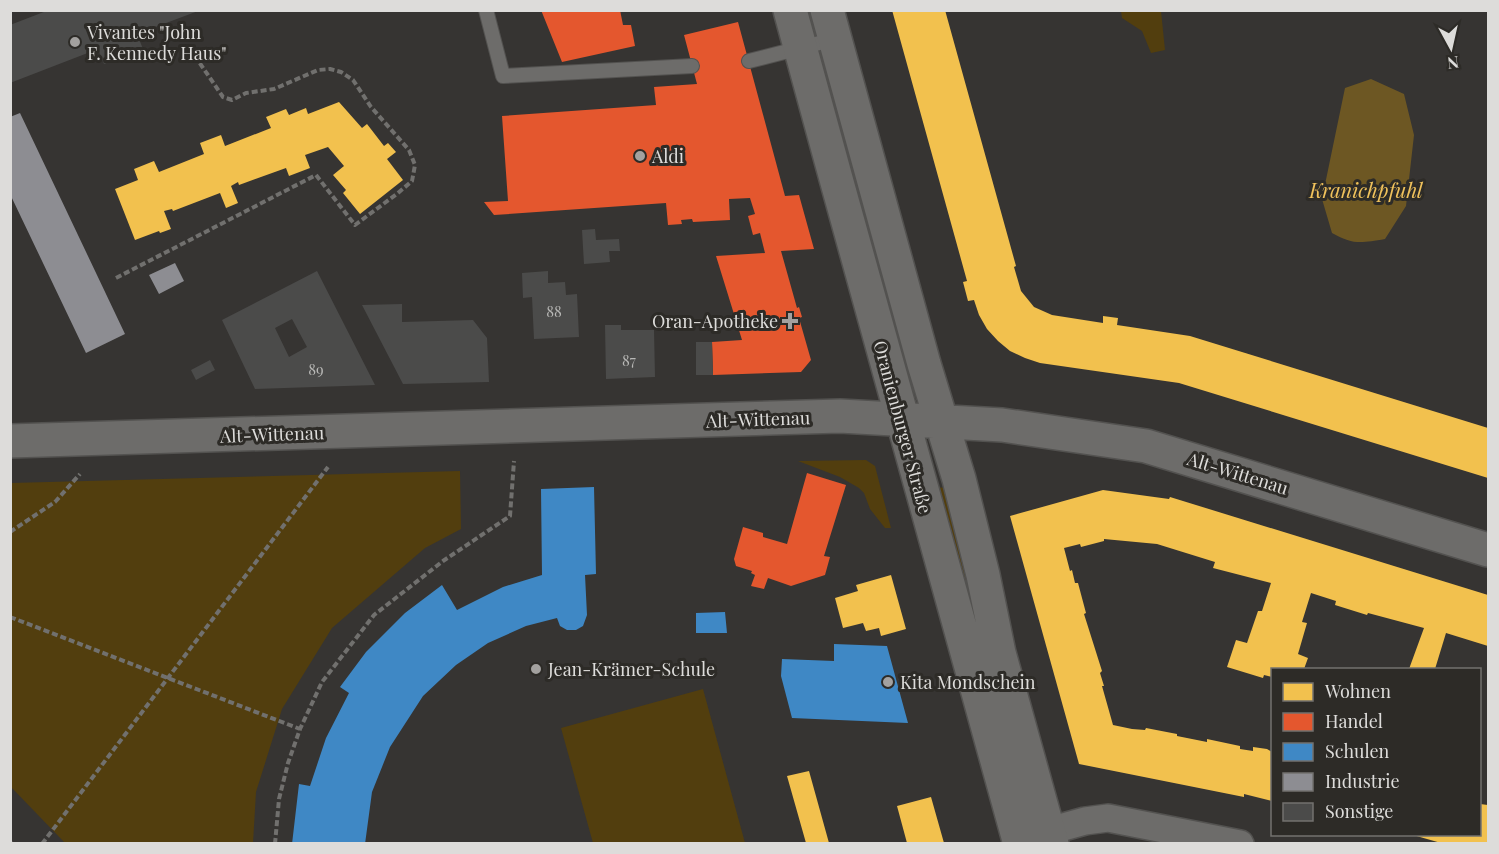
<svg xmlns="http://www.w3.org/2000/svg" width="1499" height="854" viewBox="0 0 1499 854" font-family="'Playfair Display',serif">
<rect width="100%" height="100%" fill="#363432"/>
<path fill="#523e0e" d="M 1121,11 L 1161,11 L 1165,50 L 1151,53 L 1142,31 L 1122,18 Z
M 824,57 L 878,252 L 872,253 L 820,59 Z
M 866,460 L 875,466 L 891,528 L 885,528 L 870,509 L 864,493 L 859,488 L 840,477 L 798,461 Z
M 460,471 L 461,529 L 425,548 L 332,628 L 282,709 L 256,792 L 253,843 L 65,843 L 11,787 L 11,483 Z
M 933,487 L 948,488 L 978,625 L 973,627 Z
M 703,689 L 745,843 L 593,843 L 561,728 Z"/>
<path fill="#6d5723" d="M 1371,79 L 1404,94 L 1414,135 L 1406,206 L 1385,239 C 1361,243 1353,245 1332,233 L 1322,199 L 1345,88 Z"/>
<path fill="#f2c14e" d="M 892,10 L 945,10 L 1016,266 L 1014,267 L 1021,291 L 1034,307 L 1052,315 L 1103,323 L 1103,316 L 1118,318 L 1117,325 L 1190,336 L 1488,428 L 1488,478 L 1179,383 L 1040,363 L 1025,358 L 1010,351 L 998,341 L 987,329 L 979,315 L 974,300 L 968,301 L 963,282 L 967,281 Z
M 339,102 L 362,128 L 367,124 L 384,146 L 388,143 L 396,152 L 387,159 L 403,180 L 360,214 L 343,193 L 346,190 L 333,175 L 344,166 L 328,147 L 305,155 L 310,168 L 289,176 L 286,168 L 239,185 L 238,182 L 231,186 L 238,203 L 226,208 L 220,193 L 173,211 L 172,209 L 164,211 L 171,229 L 160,233 L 159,231 L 135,240 L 115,189 L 138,180 L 134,169 L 154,161 L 159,172 L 204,154 L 200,143 L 221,135 L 225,146 L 271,128 L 266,117 L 286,109 L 289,115 L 306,108 L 308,114 Z
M 1103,490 L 1169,499 L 1170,497 L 1488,595 L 1488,646 L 1446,633 L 1435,669 L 1409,669 L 1424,628 L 1368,613 L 1367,615 L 1335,605 L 1336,601 L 1311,593 L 1302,622 L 1307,623 L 1298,654 L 1308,658 L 1304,669 L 1272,669 L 1272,677 L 1264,675 L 1263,678 L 1227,667 L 1236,640 L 1247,643 L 1258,611 L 1262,611 L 1271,583 L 1213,568 L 1215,562 L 1157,544 L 1104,539 L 1104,541 L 1081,547 L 1080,544 L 1064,548 L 1070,571 L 1072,570 L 1075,583 L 1078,583 L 1086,613 L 1084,614 L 1102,671 L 1100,673 L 1104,686 L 1102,686 L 1113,725 L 1132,729 L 1145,730 L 1146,728 L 1177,734 L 1177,736 L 1207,742 L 1207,739 L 1240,746 L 1240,749 L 1253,751 L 1253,747 L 1267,749 L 1272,752 L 1272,801 L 1244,794 L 1244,797 L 1079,764 L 1010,516 Z
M 891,575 L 906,629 L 881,636 L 879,628 L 866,631 L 863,623 L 843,628 L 835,598 L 858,591 L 856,585 Z
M 809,771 L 829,843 L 806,843 L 787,776 Z
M 931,797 L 944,843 L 907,843 L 897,806 Z
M 1480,804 L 1488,805 L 1488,843 L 1441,843 L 1413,835 L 1480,834 Z"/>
<path fill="#e4572e" d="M 541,10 L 620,10 L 623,25 L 631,25 L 635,46 L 562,62 Z
M 738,22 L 785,196 L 799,195 L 814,249 L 781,251 L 797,308 L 799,307 L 802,317 L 799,318 L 811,360 L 801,372 L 713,375 L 712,342 L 742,340 L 716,256 L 765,253 L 760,233 L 753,235 L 748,216 L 755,214 L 750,198 L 729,199 L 730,220 L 693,222 L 692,219 L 681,220 L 682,224 L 668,225 L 666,203 L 494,215 L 484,202 L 508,201 L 502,116 L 656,105 L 654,87 L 697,84 L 684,35 Z
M 807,473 L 846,485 L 824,556 L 830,557 L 825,575 L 791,586 L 768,578 L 764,589 L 751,586 L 755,575 L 751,573 L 752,571 L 736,566 L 734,559 L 743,527 L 763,533 L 763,537 L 787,544 Z"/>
<path fill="#3f88c5" d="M 594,487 L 596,574 L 585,575 L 587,615 L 583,626 L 576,630 L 567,630 L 560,626 L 557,618 L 526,626 L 488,643 L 456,665 L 423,696 L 390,747 L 372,792 L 365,844 L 292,844 L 299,784 L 310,786 L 326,738 L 349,693 L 340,687 L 366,652 L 405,613 L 442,585 L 457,610 L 503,587 L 542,575 L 541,489 Z
M 725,612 L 727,633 L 696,633 L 696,613 Z
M 834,644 L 887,646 L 908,723 L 792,718 L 781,676 L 782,659 L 834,661 Z"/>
<path fill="#8d8d92" d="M 20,113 L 125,334 L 86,353 L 10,194 L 10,117 Z
M 175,263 L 184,281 L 159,294 L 149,275 Z"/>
<path fill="#4b4b4a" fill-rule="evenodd" d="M 49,10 L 198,10 L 198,11 L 137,34 L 143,49 L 104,64 L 98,49 L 10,83 L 10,25 Z
M 595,229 L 596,240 L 619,239 L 620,251 L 609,251 L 610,262 L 584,264 L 582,230 Z
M 317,271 L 375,385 L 255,389 L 222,320 ZM 292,319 L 307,347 L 289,357 L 275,328 Z
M 548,271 L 548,283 L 565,282 L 566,295 L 577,294 L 579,337 L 534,339 L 532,297 L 523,298 L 522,273 Z
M 402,304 L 402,322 L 473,320 L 487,338 L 489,382 L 403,384 L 362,305 Z
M 605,325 L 621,325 L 621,330 L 654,330 L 655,377 L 606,379 Z
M 696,342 L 712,342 L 713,375 L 696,375 Z
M 210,360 L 215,370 L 196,380 L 191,370 Z"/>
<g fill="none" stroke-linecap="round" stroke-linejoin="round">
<g stroke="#535250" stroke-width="16">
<path id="lane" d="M 486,10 L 503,76 L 692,66
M 749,61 L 835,39"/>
</g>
<g stroke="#535250" stroke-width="30">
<path id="street" d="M 1049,831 L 1085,821 L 1108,818 L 1240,844"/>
</g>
<g stroke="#535250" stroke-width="36">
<path id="secondary" d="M 790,10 C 866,288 941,566 1020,844
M 827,10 L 924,364 L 959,479 L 983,575 L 999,653 L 1052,844
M 10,441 L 840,416 L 1002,425 L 1146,446 L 1488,550"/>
</g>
<path stroke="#71706e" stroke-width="4" stroke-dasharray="6 3" stroke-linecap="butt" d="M 116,278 L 316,175 L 355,225 L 398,193 L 412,181 L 415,165 L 409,150 L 371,107 L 353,80 L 341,72 L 330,69 L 318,70 L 274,89 L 246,93 L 232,100 L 223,97 L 197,59
M 10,532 L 55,502 L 80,474
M 10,617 L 300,729
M 10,842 L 12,844
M 42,844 L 328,467
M 275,844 L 279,799 L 288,763 L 300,729 L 322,682 L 374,615 L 443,561 L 510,516 L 514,461"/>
<use href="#lane" stroke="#6d6c6a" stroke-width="14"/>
<use href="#street" stroke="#6d6c6a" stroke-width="27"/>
<use href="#secondary" stroke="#6d6c6a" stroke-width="33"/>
</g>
<g fill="#a3a19f" stroke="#2d2b27" stroke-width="2">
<circle cx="75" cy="42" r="6"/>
<circle cx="640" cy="156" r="6"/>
<path d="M787 312h6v6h6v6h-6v6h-6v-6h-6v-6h6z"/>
<circle cx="536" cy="669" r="6"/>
<circle cx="888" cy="682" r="6"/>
</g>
<g text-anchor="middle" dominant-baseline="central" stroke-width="6" stroke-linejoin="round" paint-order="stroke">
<g font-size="15" fill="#b8b8b6">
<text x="554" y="311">88</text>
<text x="629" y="360">87</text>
<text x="316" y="369">89</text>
</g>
<g font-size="18" fill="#dddcda" stroke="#2d2b27" text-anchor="start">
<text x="87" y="32">Vivantes "John<tspan x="87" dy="21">F. Kennedy Haus"</tspan></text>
<text x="652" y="156">Aldi</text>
<text x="778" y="321" text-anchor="end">Oran-Apotheke</text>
<text x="548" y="669">Jean-Krämer-Schule</text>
<text x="900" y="682">Kita Mondschein</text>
</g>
<g font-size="18" fill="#dddcda" stroke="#2d2b27">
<text transform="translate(758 419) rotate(-2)">Alt-Wittenau</text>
<text transform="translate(903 427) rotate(75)">Oranienburger Straße</text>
<text transform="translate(272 434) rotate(-2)">Alt-Wittenau</text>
<text transform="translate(1238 473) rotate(17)">Alt-Wittenau</text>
</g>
<g font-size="20" font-style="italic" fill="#f0c25c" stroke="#2d2b27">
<text x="1366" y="189">Kranichpfuhl</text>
</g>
</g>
<rect width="1499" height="854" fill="none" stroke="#dddcda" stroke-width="24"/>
<rect x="1271" y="668" width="210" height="168" fill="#2d2b27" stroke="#73726f" stroke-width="1.5"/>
<rect x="1283" y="683" width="30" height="18" fill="#f2c14e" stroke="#73726f" stroke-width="1.5"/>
<text x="1325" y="698" font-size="18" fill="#dddcda">Wohnen</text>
<rect x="1283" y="713" width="30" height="18" fill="#e4572e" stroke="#73726f" stroke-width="1.5"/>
<text x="1325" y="728" font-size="18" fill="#dddcda">Handel</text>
<rect x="1283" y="743" width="30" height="18" fill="#3f88c5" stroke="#73726f" stroke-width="1.5"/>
<text x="1325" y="758" font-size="18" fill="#dddcda">Schulen</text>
<rect x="1283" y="773" width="30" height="18" fill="#8d8d92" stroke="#73726f" stroke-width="1.5"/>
<text x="1325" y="788" font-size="18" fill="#dddcda">Industrie</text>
<rect x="1283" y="803" width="30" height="18" fill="#4b4b4a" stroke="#73726f" stroke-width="1.5"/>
<text x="1325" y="818" font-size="18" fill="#dddcda">Sonstige</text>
<g transform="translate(1451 48) rotate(172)" stroke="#2d2b27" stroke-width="4.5" paint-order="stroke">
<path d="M0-4.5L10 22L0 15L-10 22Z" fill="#dddcda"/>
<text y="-9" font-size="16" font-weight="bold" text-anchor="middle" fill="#dddcda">N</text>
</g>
</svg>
